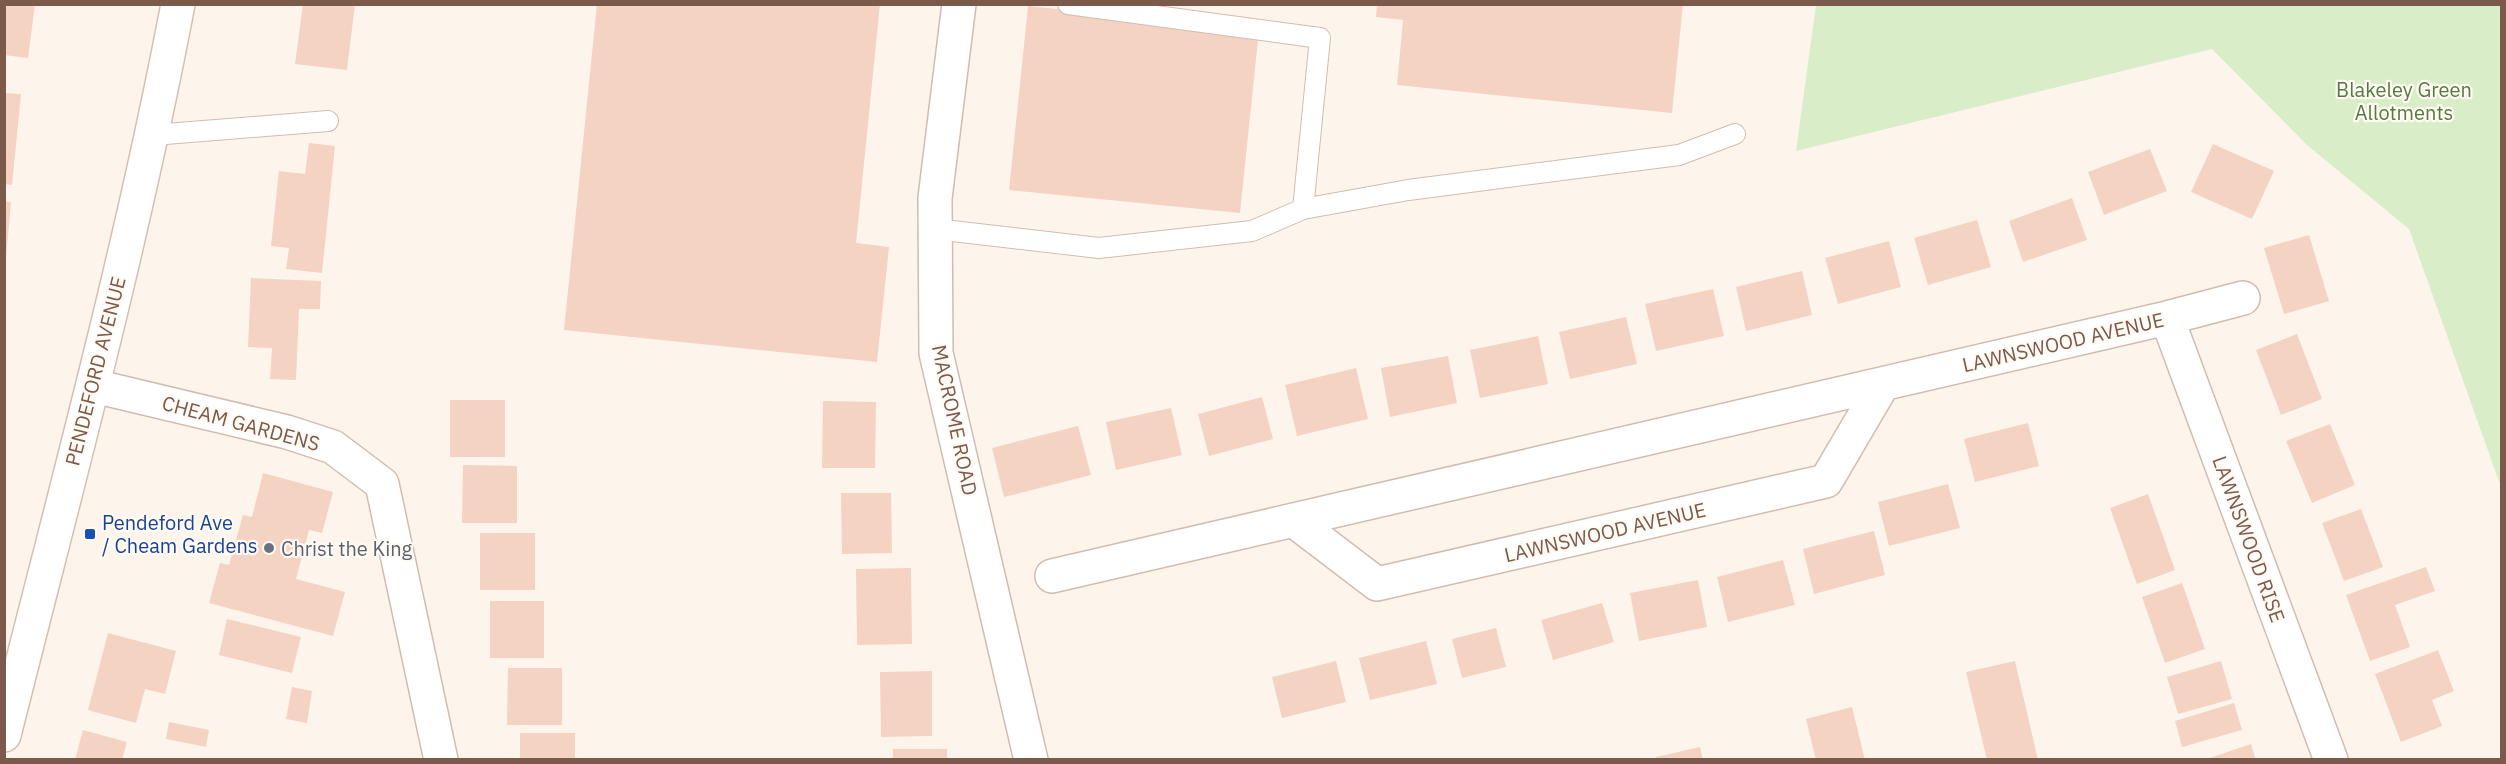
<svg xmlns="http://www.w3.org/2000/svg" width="2506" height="764" viewBox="0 0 2506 764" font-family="'IBM Plex Sans',sans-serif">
<rect width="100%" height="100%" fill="#fdf5eb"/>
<path fill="#d9edc8" d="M 1816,5 L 2501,5 L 2501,487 L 2409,229 L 2307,145 L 2212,49 L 1796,151 Z"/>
<path fill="#f4d3c2" d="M 4,4 L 35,4 L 28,58 L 4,55 Z
M 303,4 L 355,4 L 347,70 L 295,64 Z
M 597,4 L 880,4 L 856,243 L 889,247 L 877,362 L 564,330 Z
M 1377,4 L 1683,4 L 1672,113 L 1397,85 L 1403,20 L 1376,17 Z
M 1028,6 L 1259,30 L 1240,213 L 1009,190 Z
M 4,93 L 21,94 L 12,185 L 4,184 Z
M 309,143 L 335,146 L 322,273 L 286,269 L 289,248 L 271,246 L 279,171 L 305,174 Z
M 2213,144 L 2274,171 L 2252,219 L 2191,192 Z
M 2150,149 L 2167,191 L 2104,215 L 2088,172 Z
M 2072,198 L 2087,240 L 2023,262 L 2009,221 Z
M 4,201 L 11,202 L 6,259 L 4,259 Z
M 1977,220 L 1991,267 L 1928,285 L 1914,238 Z
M 2309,235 L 2329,301 L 2284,314 L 2264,248 Z
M 1889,241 L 1901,287 L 1838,304 L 1825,258 Z
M 1802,271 L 1812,315 L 1746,331 L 1736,287 Z
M 251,278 L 321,281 L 320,309 L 299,309 L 296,380 L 270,379 L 272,348 L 248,347 Z
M 1713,289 L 1724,336 L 1656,351 L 1645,304 Z
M 1626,317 L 1637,364 L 1570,379 L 1559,332 Z
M 2297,334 L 2322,399 L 2281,415 L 2256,350 Z
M 1538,336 L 1548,384 L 1480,398 L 1470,350 Z
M 1448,356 L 1457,403 L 1390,417 L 1381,368 Z
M 1356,368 L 1368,419 L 1297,436 L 1285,385 Z
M 1262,397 L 1273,439 L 1209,456 L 1198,414 Z
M 450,400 L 505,400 L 505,457 L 450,457 Z
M 823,401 L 876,402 L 875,468 L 822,468 Z
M 1171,408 L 1182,455 L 1116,470 L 1106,422 Z
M 2028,423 L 2039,466 L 1975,482 L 1964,439 Z
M 2330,424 L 2355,485 L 2312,503 L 2286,441 Z
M 1078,426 L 1091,475 L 1004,497 L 992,448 Z
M 463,465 L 517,466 L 517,523 L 462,523 Z
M 263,473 L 333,492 L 322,533 L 309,530 L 296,579 L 345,592 L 333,636 L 209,603 L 220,563 L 229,565 L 243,515 L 252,517 Z
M 1948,484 L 1960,528 L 1889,546 L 1878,502 Z
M 841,493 L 891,493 L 892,553 L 842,554 Z
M 2148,494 L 2175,570 L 2137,584 L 2110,508 Z
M 2361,509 L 2383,567 L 2344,581 L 2322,523 Z
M 1874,531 L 1885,575 L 1814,594 L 1803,549 Z
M 480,533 L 535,533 L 535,590 L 480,590 Z
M 1783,560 L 1795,605 L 1728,622 L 1717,577 Z
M 2426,567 L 2435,591 L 2395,605 L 2410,647 L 2370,661 L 2346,595 Z
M 911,568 L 912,644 L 857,645 L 856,569 Z
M 1698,580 L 1707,627 L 1639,641 L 1630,593 Z
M 2182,583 L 2205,649 L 2165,663 L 2142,597 Z
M 490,601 L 544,601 L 544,658 L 490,658 Z
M 1602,603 L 1614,642 L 1553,660 L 1541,620 Z
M 227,619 L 301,637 L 292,673 L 219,655 Z
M 1496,628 L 1506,667 L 1462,678 L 1452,639 Z
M 108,633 L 176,651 L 165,694 L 145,689 L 136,723 L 88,710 Z
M 1426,641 L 1437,684 L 1370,700 L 1359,658 Z
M 2438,650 L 2454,691 L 2432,700 L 2442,726 L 2401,742 L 2375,674 Z
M 1336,661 L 1346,702 L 1282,718 L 1272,677 Z
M 2015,661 L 2038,760 L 1987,760 L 1966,672 Z
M 2221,661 L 2232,699 L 2178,714 L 2167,677 Z
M 508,668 L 562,668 L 562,725 L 507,725 Z
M 932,671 L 932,736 L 881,737 L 880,672 Z
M 292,687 L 312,691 L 307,723 L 286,719 Z
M 2234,703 L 2242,730 L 2182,747 L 2175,721 Z
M 1852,707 L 1865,760 L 1816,760 L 1806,719 Z
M 169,722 L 209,730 L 206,747 L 166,739 Z
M 83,730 L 127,742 L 122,760 L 75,760 Z
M 520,733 L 575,733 L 575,760 L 520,760 Z
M 2251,744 L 2256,760 L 2207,760 L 2207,759 Z
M 1700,747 L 1703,760 L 1656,760 L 1656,757 Z
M 893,749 L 947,749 L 947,760 L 893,760 Z"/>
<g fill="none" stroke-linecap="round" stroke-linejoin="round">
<g stroke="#d1bcaf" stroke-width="22">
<path id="lane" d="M 1068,4 L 1320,38 L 1303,209
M 153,135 L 328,121
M 935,229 L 1099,248 L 1252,231 L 1303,209 L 1408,190 L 1679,155 L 1735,134"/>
</g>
<g stroke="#d1bcaf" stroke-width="36">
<path id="street" d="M 959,4 L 935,198 L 936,353 L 1031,760
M 2167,318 L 2331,760
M 94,386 L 287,432 L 333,447 L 382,484 L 441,760
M 1293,520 L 1377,584 L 1826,481 L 1883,384
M 1052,576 L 2167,318 L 2243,298"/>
</g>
<g stroke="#d7bfaf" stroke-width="36">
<path id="secondary" d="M 4,735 C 65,492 131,251 178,4"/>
</g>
<use href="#lane" stroke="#fff" stroke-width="20"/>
<use href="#street" stroke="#fff" stroke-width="33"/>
<use href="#secondary" stroke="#fff" stroke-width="33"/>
</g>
<rect fill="#1a4fb4" stroke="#fffaf3" stroke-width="2" x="84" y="528" width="12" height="12" rx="3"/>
<circle fill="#6b7280" stroke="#fffaf3" stroke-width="2" cx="269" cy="548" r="6"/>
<g text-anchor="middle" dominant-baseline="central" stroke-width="4.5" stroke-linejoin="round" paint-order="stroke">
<g font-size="20" fill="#547a41" stroke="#fffaf3">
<text x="2404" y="89">Blakeley Green<tspan x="2404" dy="23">Allotments</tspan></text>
</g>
<g font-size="20" fill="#7b5a4c" stroke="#fffaf3">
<text transform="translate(2063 342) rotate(-13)">LAWNSWOOD AVENUE</text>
<text transform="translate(95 371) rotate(-76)">PENDEFORD AVENUE</text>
<text transform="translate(955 420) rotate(78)">MACROME ROAD</text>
<text transform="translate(241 423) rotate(15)">CHEAM GARDENS</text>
<text transform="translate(1605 532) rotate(-13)">LAWNSWOOD AVENUE</text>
<text transform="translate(2249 539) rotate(70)">LAWNSWOOD RISE</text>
</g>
<g font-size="20" fill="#164399" stroke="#fffaf3" text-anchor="start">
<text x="102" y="522">Pendeford Ave<tspan x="102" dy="23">/ Cheam Gardens</tspan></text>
</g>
<g font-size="20" fill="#5b616d" stroke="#fffaf3" text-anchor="start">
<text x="281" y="548">Christ the King</text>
</g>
</g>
<rect width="2506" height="764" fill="none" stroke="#7b5a4c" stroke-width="12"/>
</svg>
